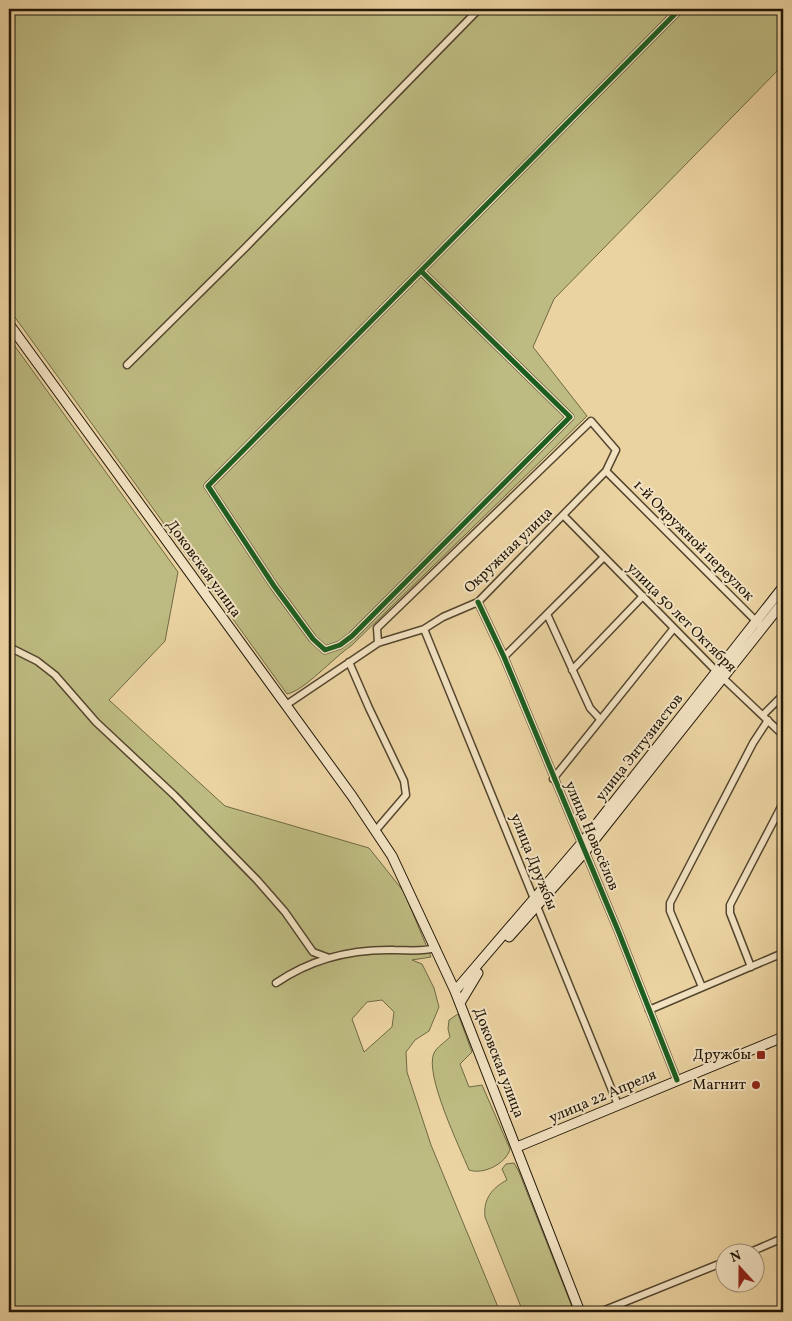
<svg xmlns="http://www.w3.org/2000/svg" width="792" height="1321" viewBox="0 0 792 1321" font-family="Vollkorn,serif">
<rect width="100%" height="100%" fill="#ebd3a1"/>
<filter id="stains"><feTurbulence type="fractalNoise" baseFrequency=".004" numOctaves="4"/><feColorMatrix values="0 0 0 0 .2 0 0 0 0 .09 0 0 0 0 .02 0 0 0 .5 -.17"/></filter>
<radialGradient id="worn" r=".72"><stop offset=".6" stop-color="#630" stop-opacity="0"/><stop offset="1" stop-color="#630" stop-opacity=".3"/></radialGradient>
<path fill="#bdbb81" stroke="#6f6944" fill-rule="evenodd" d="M 9,9 L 783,9 L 783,65 L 554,299 L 533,347 L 587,416 L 351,646 C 334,657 304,691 287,694 L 9,309 Z
M 9,338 L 178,572 L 165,641 L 109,700 L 225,806 L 369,848 L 404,892 L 431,957 L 412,960 L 422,964 L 434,988 L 439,1007 L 429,1031 L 415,1040 L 406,1052 L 407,1072 L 431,1145 L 500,1312 L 9,1312 ZM 382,1000 L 394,1012 L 392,1027 L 364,1052 L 352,1019 L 367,1002 Z
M 458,1014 L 472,1052 L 460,1064 L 469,1087 L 482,1085 L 510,1149 C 506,1164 483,1175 469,1170 C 460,1148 424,1074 434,1053 C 436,1048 445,1042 450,1037 L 448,1029 L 449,1020 Z
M 514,1163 L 519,1172 L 574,1312 L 523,1312 L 485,1217 C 483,1199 492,1188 507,1180 L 502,1169 L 506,1164 Z"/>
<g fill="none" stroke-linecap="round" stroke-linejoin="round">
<g stroke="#54462e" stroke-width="9">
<path id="street" d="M 421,271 L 570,417 L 352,636 L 340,645 L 325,650 L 313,639 L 274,586 L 208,486 L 680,9
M 127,365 L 245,248 L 479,9
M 606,471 L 763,628
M 563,515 L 723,678 L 783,735
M 478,602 L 504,657 L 619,933 L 677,1080
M 547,614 L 590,708 L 600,719
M 424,629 L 618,1105
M 9,647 L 37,661 L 55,675 L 96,722 L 174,795 L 257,880 L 285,912 L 313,952 L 329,958
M 504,657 L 603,558
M 349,662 L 369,708 L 404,781 L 406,795 L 376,830
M 572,670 L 643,596
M 286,705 L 378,643 L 424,629 L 443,617 L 478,602 L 606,471 L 616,450 L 591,421 L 377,628 L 378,643
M 763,715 L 783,695
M 553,779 L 674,628
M 751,967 L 730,913 L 730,905 L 783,803
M 276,983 C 311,959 351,949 394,950 C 409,950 421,952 436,948
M 702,987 L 670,911 L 670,903 L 753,743 L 768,720
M 649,1010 L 783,953
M 746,1254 L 783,1238
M 600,1312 L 724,1262"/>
</g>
<g stroke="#211708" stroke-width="11">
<path id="secondary" d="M 9,324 L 352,796 L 392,856 L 455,991 L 580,1312
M 509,937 L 584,853 L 783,602
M 455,991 L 580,845 L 783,587
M 460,1003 L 478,973
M 517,1147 L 783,1037"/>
</g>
<use href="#street" stroke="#f2e2c2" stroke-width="6"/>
<use href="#secondary" stroke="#f2e2c2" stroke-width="9"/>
<g stroke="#f2e2c2" stroke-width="8">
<path id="cycleway" d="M 421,271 L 570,417 L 352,636 L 340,645 L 325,650 L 313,639 L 274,586 L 208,486 L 680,9
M 478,602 L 504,657 L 619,933 L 677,1080"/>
</g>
<use href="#cycleway" stroke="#1b5e20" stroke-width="5"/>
</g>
<g fill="#8f2418" stroke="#f2e2c2" stroke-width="2">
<rect x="756" y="1050" width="10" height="10" rx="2.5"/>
<circle cx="756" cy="1085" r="5"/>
</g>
<g text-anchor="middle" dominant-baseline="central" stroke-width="4" stroke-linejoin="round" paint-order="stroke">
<g font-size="15" fill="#211708" stroke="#f2e2c2">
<text transform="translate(693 541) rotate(45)">1-й Окружной переулок</text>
<text transform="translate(509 551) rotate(-44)">Окружная улица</text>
<text transform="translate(203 569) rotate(54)">Доковская улица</text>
<text transform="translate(681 618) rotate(45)">улица 50 лет Октября</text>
<text transform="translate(640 748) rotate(-52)">улица Энтузиастов</text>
<text transform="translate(591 836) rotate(67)">улица Новосёлов</text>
<text transform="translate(533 862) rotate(68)">улица Дружбы</text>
<text transform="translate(498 1063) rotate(69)">Доковская улица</text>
<text transform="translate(603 1097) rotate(-23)">улица 22 Апреля</text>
</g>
<g font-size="15" fill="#211708" stroke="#f2e2c2" text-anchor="end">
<text x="751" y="1055">Дружбы</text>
<text x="746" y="1085">Магнит</text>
</g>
</g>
<rect width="792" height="1321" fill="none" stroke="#ebd3a1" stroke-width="30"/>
<rect x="10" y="10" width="772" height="1301" fill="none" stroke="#211708" stroke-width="2.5"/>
<rect x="15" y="15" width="762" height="1291" fill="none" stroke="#211708"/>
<g transform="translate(740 1268) rotate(339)"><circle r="24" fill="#f2e2c2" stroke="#9e9178"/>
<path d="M0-4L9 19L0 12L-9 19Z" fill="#8f2418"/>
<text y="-8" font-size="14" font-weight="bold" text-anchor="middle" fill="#211708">N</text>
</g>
<rect width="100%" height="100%" filter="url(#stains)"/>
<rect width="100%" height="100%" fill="url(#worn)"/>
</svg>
